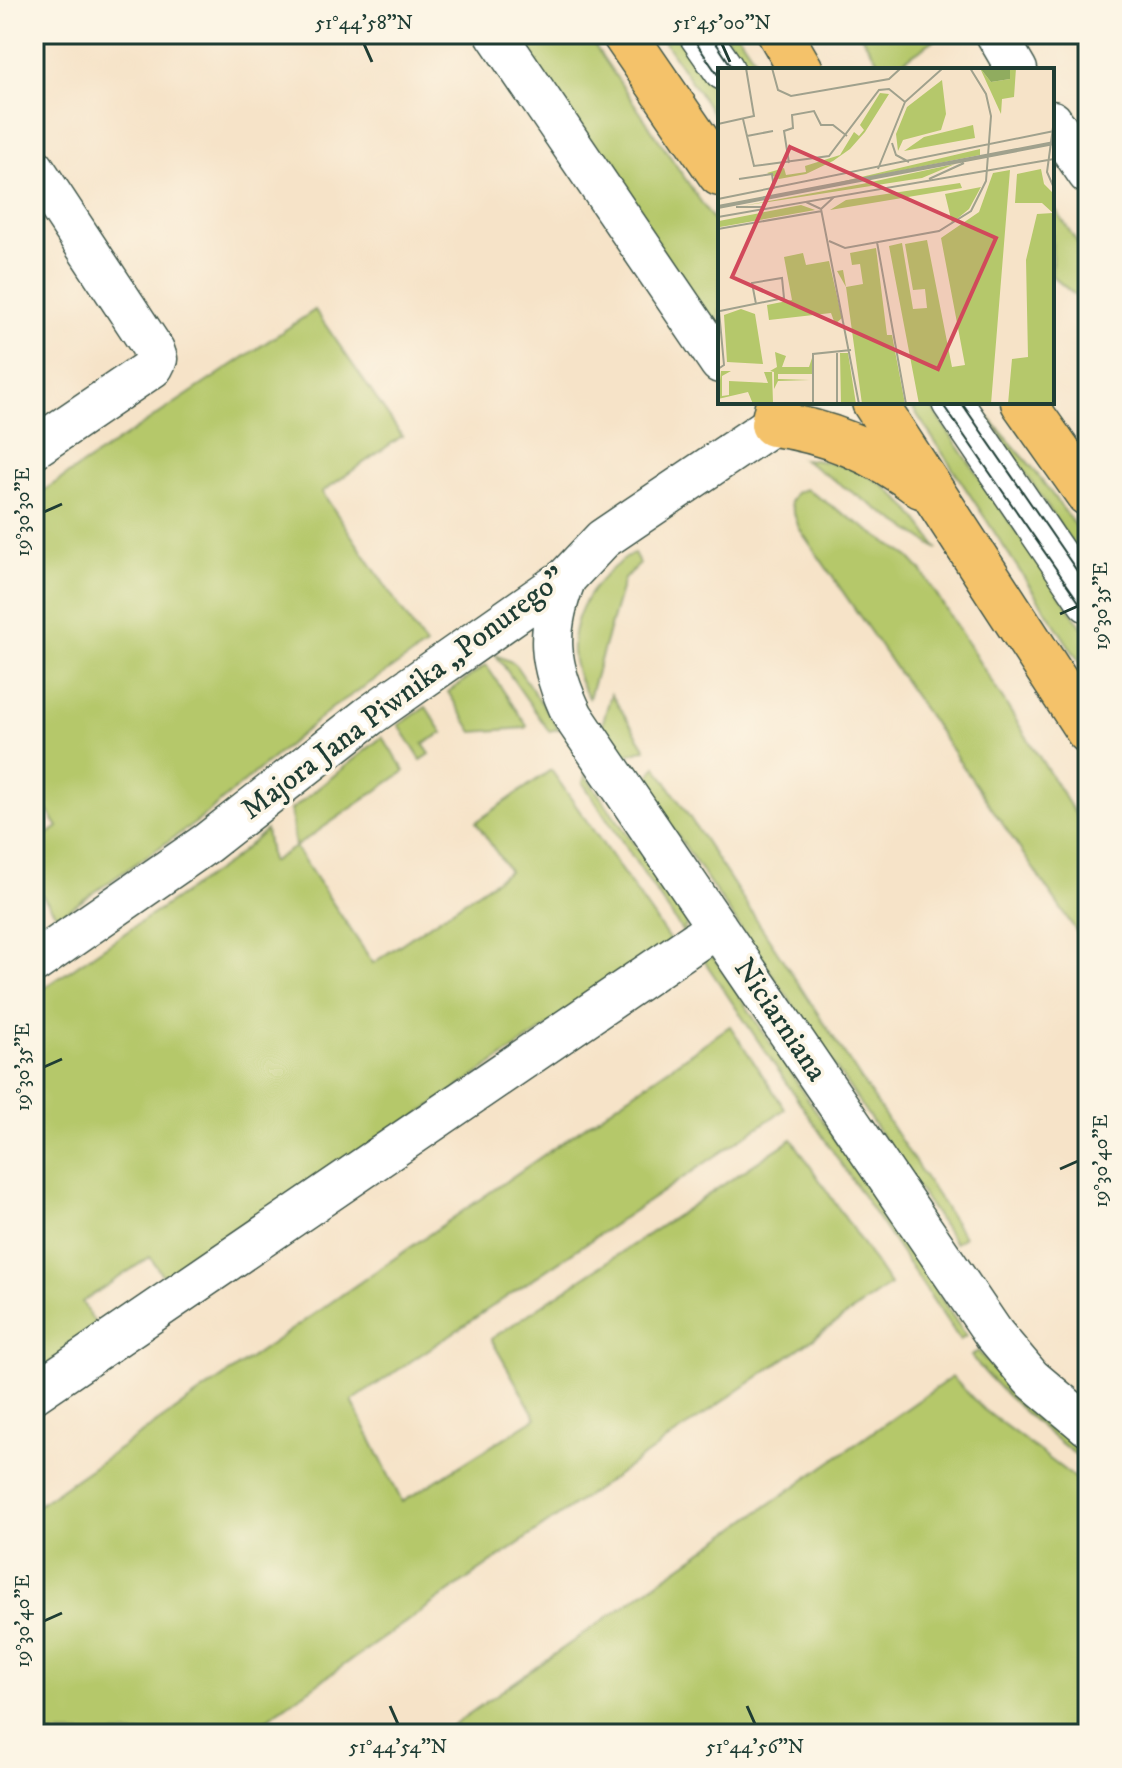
<svg xmlns="http://www.w3.org/2000/svg" width="1122" height="1768" viewBox="0 0 1122 1768" font-family="'IM FELL DW Pica',serif">
<rect width="100%" height="100%" fill="#fcf5e5"/>
<filter id="ink" filterUnits="userSpaceOnUse"><feTurbulence type="fractalNoise" baseFrequency=".0125" numOctaves="2"/><feDisplacementMap in="SourceGraphic" scale="16" xChannelSelector="R" yChannelSelector="G"/><feConvolveMatrix kernelMatrix="1 2 1 2 8 2 1 2 1" color-interpolation-filters="sRGB"/></filter>
<filter id="wash" filterUnits="userSpaceOnUse"><feTurbulence type="fractalNoise" baseFrequency=".006" numOctaves="4" result="noise"/><feDisplacementMap in="SourceGraphic" scale="32" xChannelSelector="R" yChannelSelector="G"/><feGaussianBlur stdDeviation="1.8" result="paint"/><feColorMatrix in="noise" values="0 0 0 0 0 0 0 0 0 0 0 0 0 0 0 0 0 1.4 0 .05"/><feComposite in="paint" operator="in"/></filter>
<g filter="url(#wash)">
<rect width="100%" height="100%" fill="#f6e3c8"/>
<path fill="#b5c86b" stroke="#6a8250" stroke-width="2" d="M 513,34 L 587,34 L 720,230 L 720,337 Z
M 659,34 L 676,34 L 720,98 L 720,124 Z
M 724,34 L 738,34 L 762,70 L 751,70 Z
M 860,34 L 943,34 L 905,60 L 911,70 L 884,70 Z
M 1052,204 L 1088,259 L 1088,306 L 1052,276 Z
M 315,310 L 402,436 L 322,492 L 426,646 L 332,708 L 198,821 L 58,917 L 37,888 L 34,889 L 34,844 L 58,827 L 34,791 L 34,497 Z
M 909,402 L 928,402 L 1088,636 L 1088,675 Z
M 989,418 L 1031,466 L 1088,543 L 1088,568 Z
M 802,459 C 871,463 903,494 938,549 Z
M 806,489 L 909,557 L 921,570 L 1088,834 L 1088,948 L 799,528 L 790,502 L 796,492 Z
M 634,553 L 640,564 L 624,579 L 589,698 C 553,642 582,584 634,553 Z
M 496,655 L 514,663 L 559,729 L 549,731 Z
M 486,665 L 527,726 L 525,728 L 473,732 L 448,692 Z
M 611,694 L 646,749 L 623,756 L 602,725 Z
M 426,707 L 443,733 L 423,744 L 430,754 L 421,760 L 399,725 Z
M 382,737 L 405,771 L 295,847 L 373,963 L 509,871 L 476,822 L 551,770 L 671,942 L 169,1285 L 150,1257 L 82,1302 L 100,1331 L 34,1377 L 34,995 L 232,860 L 266,830 L 271,862 L 295,847 L 291,810 Z
M 656,766 L 964,1237 L 955,1243 L 643,785 Z
M 585,775 L 687,918 L 684,934 L 583,783 Z
M 701,956 L 714,958 L 966,1336 L 960,1340 Z
M 730,1026 L 785,1109 L 352,1401 L 402,1502 L 536,1418 L 491,1339 L 792,1139 L 890,1285 L 245,1734 L 34,1734 L 34,1508 Z
M 978,1351 L 1014,1394 L 1088,1454 L 1088,1464 C 1045,1432 1005,1398 971,1356 Z
M 952,1377 L 983,1409 L 1088,1488 L 1088,1734 L 440,1734 Z"/>
</g>
<g filter="url(#ink)">
<g fill="none" stroke-linecap="round" stroke-linejoin="round">
<g stroke="#3f564a" stroke-width="43">
<path id="minor" d="M 496,34 L 720,363
M 699,34 L 724,70
M 996,34 L 1017,70
M 1052,121 L 1088,174
M 34,168 L 154,350 L 157,359 L 153,367 L 34,448
M 952,402 L 1088,602
M 566,578 C 545,631 548,665 573,716 L 994,1334 L 1031,1378 L 1088,1426
M 34,963 L 207,843 L 369,716 L 566,578 L 603,539 L 773,424
M 34,1393 L 717,927"/>
</g>
<g stroke="#3f564a" stroke-width="47">
<path id="major" d="M 624,34 L 720,174
M 780,34 L 801,70
M 778,402 L 773,424 C 827,431 877,452 921,486
M 874,402 L 1088,731
M 1023,402 L 1088,494"/>
</g>
<use href="#minor" stroke="#fff" stroke-width="40"/>
<use href="#major" stroke="#f4c26a" stroke-width="44"/>
<path stroke="#1f3d34" stroke-width="2" d="M 690,34 L 720,78
M 710,34 L 734,70
M 941,402 L 1088,615
M 961,402 L 1088,587"/>
</g>
</g>
<path fill="none" stroke="#1f3d34" stroke-width="3" d="M 364,44 L 372,62M 722,44 L 730,62M 44,512 L 62,504M 1060,614 L 1078,606M 44,1067 L 62,1059M 1060,1169 L 1078,1161M 44,1621 L 62,1613M 390,1706 L 398,1724M 747,1706 L 755,1724"/>
<g text-anchor="middle" dominant-baseline="central" stroke-width="7" stroke-linejoin="round" paint-order="stroke">
<g font-size="30" fill="#1f3d34" stroke="#fcf5e5">
<text transform="translate(404 694) rotate(-37)">Majora Jana Piwnika „Ponurego”</text>
<text transform="translate(780 1020) rotate(56)">Niciarniana</text>
</g>
</g>
<g transform="translate(718 68)">
<rect width="336" height="336" fill="#f6e3c8"/>
<path d="M 262,0 L 273,14 L 292,11 L 292,0 L 298,0 L 296,29 L 284,31 L 283,46 ZM 224,12 L 228,46 L 223,62 L 185,72 L 180,83 L 178,66 L 189,39 ZM 162,25 L 171,26 L 147,64 L 132,81 L 115,93 L 88,106 L 61,111 L 49,105 L 66,100 L 68,107 L 88,104 L 87,98 L 122,87 L 136,64 L 141,68 L 146,62 L 142,57 ZM 255,57 L 257,70 L 186,83 L 206,69 ZM 262,81 L 262,87 L 114,116 L 122,114 ZM 237,96 L 204,110 L 24,138 L 144,116 ZM 323,101 L 326,116 L 336,126 L 336,336 L 290,336 L 294,291 L 310,289 L 308,192 L 319,146 L 335,145 L 324,135 L 297,135 L 299,106 ZM 292,102 L 273,336 L 201,336 L 171,178 L 184,175 L 195,241 L 209,240 L 207,221 L 195,222 L 187,176 L 209,172 L 234,299 L 247,297 L 223,170 L 261,144 L 275,105 ZM 242,115 L 244,120 L 112,142 L 128,132 ZM 263,119 L 251,141 L 234,155 L 227,126 ZM 83,137 L 97,142 L 2,159 L 1,153 ZM 158,180 L 169,267 L 174,267 L 187,336 L 144,336 L 128,219 L 119,203 L 125,202 L 128,219 L 145,216 L 142,196 L 134,197 L 132,185 ZM 85,185 L 88,197 L 111,193 L 124,250 L 117,256 L 113,245 L 51,252 L 49,237 L 74,232 L 66,189 ZM 23,241 L 37,246 L 45,296 L 9,294 L 6,247 ZM 57,284 L 68,288 L 64,299 L 91,299 L 94,290 L 94,306 L 60,306 L 60,311 L 92,312 L 60,313 L 56,321 L 56,304 L 52,303 L 59,299 ZM 122,285 L 130,285 L 138,336 L 123,336 ZM 3,303 L 13,303 L 4,308 L 4,328 L 11,327 L 11,313 L 50,315 L 46,304 L 54,304 L 55,335 L 35,336 L 30,324 L 0,331 Z" fill="#b5c86b"/>
<path d="M 262,0 L 292,0 L 292,11 L 273,14 Z" fill="#90ac5f"/>
<path fill="none" stroke="#a0a18d" stroke-width="2" d="M 54,0 L 60,22 L 73,28 L 171,11 L 183,0M 25,51 L 36,98 L 111,88 L 161,22 L 171,21 L 187,34 L 225,0M 336,52 L 329,104 L 336,120M 0,56 L 36,48 L 28,0M 29,68 L 55,63M 174,75 L 178,87 L 191,94M 71,95 L 66,63 L 75,60 L 74,47 L 96,43 L 103,57 L 115,57 L 129,68M 160,101 L 187,34M 21,111 L 54,106 L 56,121M 211,111 L 246,95M 0,131 L 336,63M 88,134 L 103,141 L 116,129M 0,138 L 336,74M 18,139 L 44,139M 0,140 L 336,76M 103,141 L 141,336M 0,149 L 336,91M 0,161 L 104,143M 111,173 L 127,180 L 221,163 L 253,143 L 268,113 L 273,48 L 268,26 L 252,0M 159,174 L 188,336M 0,232 L 6,297 L 0,301M 2,243 L 66,230 L 64,210 L 34,215 L 38,236M 95,336 L 95,286 L 133,282M 119,336 L 119,285"/>
<path fill="#d1495b" fill-opacity="0.15" stroke="#d1495b" stroke-width="4" d="M 72,79 L 278,170 L 220,301 L 14,209 Z"/>
<rect width="336" height="336" fill="none" stroke="#1f3d34" stroke-width="4"/>
</g>
<rect width="1122" height="1768" fill="none" stroke="#fcf5e5" stroke-width="88"/>
<rect x="44" y="44" width="1034" height="1680" fill="none" stroke="#1f3d34" stroke-width="3"/>
<g font-size="20" text-anchor="middle" fill="#1f3d34">
<text x="364" y="29">51°44'58"N</text>
<text x="722" y="29">51°45'00"N</text>
<text transform="translate(22 512) rotate(-90)" y="7">19°30'30"E</text>
<text transform="translate(1100 606) rotate(-90)" y="7">19°30'35"E</text>
<text transform="translate(22 1067) rotate(-90)" y="7">19°30'35"E</text>
<text transform="translate(1100 1161) rotate(-90)" y="7">19°30'40"E</text>
<text transform="translate(22 1621) rotate(-90)" y="7">19°30'40"E</text>
<text x="398" y="1753">51°44'54"N</text>
<text x="755" y="1753">51°44'56"N</text>
</g>
</svg>
